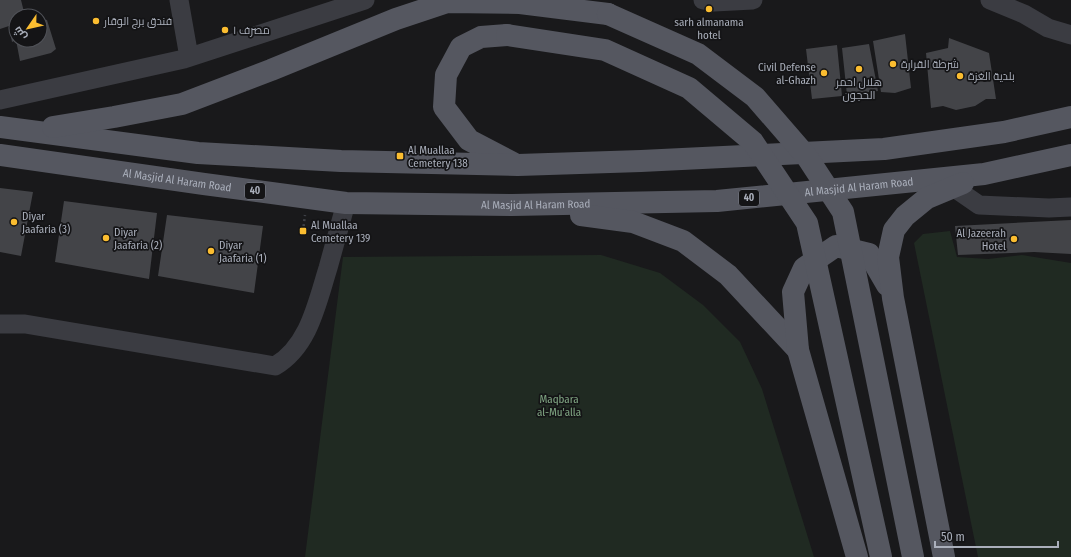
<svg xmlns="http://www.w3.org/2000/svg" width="1071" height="557" viewBox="0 0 1071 557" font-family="'Fira Sans Condensed',Cairo,sans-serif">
<rect width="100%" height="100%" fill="#19191b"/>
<path fill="#202a22" d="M 950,231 L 957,257 L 988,259 L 1022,255 L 1071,263 L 1071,557 L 978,557 L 914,243 L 923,234 Z
M 601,255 L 660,273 L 703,305 L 740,342 L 762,389 L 814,557 L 305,557 L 343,257 Z"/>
<path fill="#434448" d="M 0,0 L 21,0 L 25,16 L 16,16 L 16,40 L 40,40 L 40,19 L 47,20 L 56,49 L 51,53 L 20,61 L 16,40 L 12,42 L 9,26 L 0,29 Z
M 905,34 L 911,88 L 895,93 L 881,92 L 873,41 Z
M 949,38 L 989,53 L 996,99 L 986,99 L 975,106 L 956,110 L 943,106 L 931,108 L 926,53 L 948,48 Z
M 869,44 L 878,91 L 847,95 L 842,48 Z
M 837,45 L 842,96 L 812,99 L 806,49 Z
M 0,188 L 33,192 L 21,256 L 0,252 Z
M 64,201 L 157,213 L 149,279 L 55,262 Z
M 167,215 L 263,226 L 254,293 L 158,276 Z
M 1071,220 L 1071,254 L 1034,252 L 958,255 L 955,226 Z"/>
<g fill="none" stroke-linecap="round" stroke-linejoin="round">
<path stroke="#3f4147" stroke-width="2.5" stroke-dasharray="2 3" stroke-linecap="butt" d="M 303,231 L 305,215"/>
<path stroke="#3b3c42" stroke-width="19" d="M 179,0 L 189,57
M 703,0 L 714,2 L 753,0
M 990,0 L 1024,14 L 1048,28 L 1071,35
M 0,100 L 184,59 L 365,0
M 953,187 L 979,205 L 1049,208 L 1071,207
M 0,324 L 25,324 L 275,366 C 309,346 317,303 328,268 C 334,247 340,225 346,203"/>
<g stroke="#555760" stroke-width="22">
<path d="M 507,35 L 481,37 L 461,47 L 446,75 L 444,107 L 469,140 L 513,163"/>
<path d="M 0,127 L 198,153 L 341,161 L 518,165 L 641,161 L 884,149 L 1004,132 L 1071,117"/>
<path d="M 53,127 L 114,117 L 182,104 L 271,70 L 396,19 L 447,2 L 520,3 L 608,14"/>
<path id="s1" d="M 0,155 L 204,184 L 346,203 L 512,205 L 717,201 L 984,174 L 1071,155"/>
<path d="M 581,215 L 633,222 L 683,241 L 728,275 L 798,350"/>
<path d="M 857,557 L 798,350 L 793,292 L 804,268 L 836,246 L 869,254 L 887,285"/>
<path d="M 944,557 L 893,298 L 888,257 L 894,230 L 905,216 L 927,198 L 963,183"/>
</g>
<path stroke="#555760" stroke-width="22" d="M 608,14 L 698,54 L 755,97 L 807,157 L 843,212 L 913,557
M 507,35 L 605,50 L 689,88 L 753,142 L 807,223 L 881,557"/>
</g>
<g fill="#fbbd30" stroke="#141416" stroke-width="1.5">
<circle cx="709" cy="9" r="4"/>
<circle cx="96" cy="21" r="4"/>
<circle cx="225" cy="30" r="4"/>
<circle cx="893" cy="64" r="4"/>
<circle cx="859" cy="69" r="4"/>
<circle cx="824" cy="73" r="4"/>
<circle cx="960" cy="76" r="4"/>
<rect x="396" y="152" width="8" height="8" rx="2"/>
<circle cx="14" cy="222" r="4"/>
<rect x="299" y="227" width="8" height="8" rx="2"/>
<circle cx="106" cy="238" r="4"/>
<circle cx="1014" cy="239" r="4"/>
<circle cx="211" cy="251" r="4"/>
</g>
<g text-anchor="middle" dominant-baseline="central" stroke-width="3.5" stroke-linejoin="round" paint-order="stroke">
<g fill="#141416" stroke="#7d808a" stroke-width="1">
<rect x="245" y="183" width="20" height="16" rx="3"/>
<rect x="739" y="190" width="20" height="16" rx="3"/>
</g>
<g font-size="10" font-weight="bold" fill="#aaafbb">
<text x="255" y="191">40</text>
<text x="749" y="198">40</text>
</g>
<g font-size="11" fill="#aaafbb" stroke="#141416" text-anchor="start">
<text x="104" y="21">فندق برج الوقار</text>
<text x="709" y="22" text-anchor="middle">sarh almanama<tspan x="709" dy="13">hotel</tspan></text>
<text x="233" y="30">مصرف ١</text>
<text x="901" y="64">شرطة القرارة</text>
<text x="816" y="67" text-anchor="end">Civil Defense<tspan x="816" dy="13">al-Ghazh</tspan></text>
<text x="968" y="76">بلدية الغزة</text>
<text x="859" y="82" text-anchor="middle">هلال احمر<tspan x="859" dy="13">الحجون</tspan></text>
<text x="408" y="150">Al Muallaa<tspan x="408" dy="13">Cemetery 138</tspan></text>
<text x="22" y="216">Diyar<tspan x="22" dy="13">Jaafaria (3)</tspan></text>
<text x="311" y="225">Al Muallaa<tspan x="311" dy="13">Cemetery 139</tspan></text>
<text x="114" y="232">Diyar<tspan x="114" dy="13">Jaafaria (2)</tspan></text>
<text x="1006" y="233" text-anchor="end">Al Jazeerah<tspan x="1006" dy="13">Hotel</tspan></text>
<text x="219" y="245">Diyar<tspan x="219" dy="13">Jaafaria (1)</tspan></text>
</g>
<g font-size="11" fill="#aaafbb" stroke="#141416">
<text stroke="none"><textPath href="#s1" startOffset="179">Al Masjid Al Haram Road</textPath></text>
<text stroke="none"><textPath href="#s1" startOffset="863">Al Masjid Al Haram Road</textPath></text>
<text stroke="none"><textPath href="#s1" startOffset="539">Al Masjid Al Haram Road</textPath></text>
</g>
<g font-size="11" fill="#81a784" stroke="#141416">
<text x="559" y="399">Maqbara<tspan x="559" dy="13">al-Mu'alla</tspan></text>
</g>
</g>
<g transform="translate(28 28) rotate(236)"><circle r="19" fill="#141416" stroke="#505258"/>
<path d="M0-3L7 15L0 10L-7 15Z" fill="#fbbd30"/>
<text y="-6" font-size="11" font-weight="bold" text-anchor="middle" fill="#aaafbb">ش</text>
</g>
<path d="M935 541v6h123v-6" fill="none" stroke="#aaafbb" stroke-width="2"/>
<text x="941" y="541" font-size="12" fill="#aaafbb" stroke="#141416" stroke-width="3" paint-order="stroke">50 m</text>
</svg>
